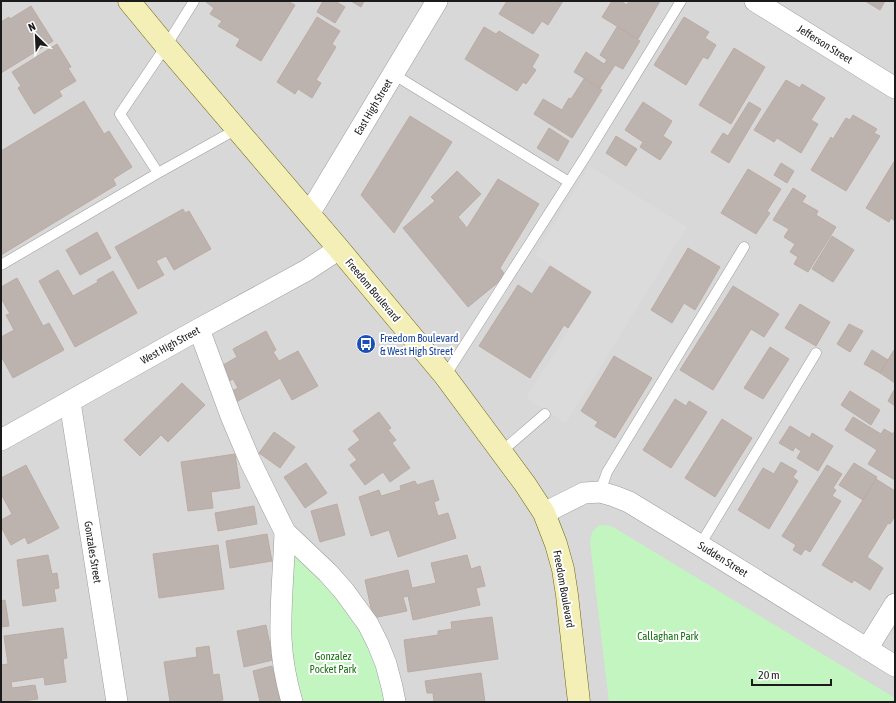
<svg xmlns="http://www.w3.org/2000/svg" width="896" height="703" viewBox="0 0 896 703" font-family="'Asap Condensed',sans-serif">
<rect width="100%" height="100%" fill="#ece7e1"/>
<path fill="#d9d8d8" d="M 1,1 L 895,1 L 895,702 L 1,702 Z"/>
<path fill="#c2f5bf" d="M 600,525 L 611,526 L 618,530 L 895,698 L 895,702 L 609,702 L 590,542 C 591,534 593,529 600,525 Z
M 293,555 L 305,564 L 350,611 L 371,649 L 387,702 L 304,702 L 298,684 L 294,665 L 292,644 L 290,580 Z"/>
<path fill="#dbdbdb" d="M 589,166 L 687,227 L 566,423 L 526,398 L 593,291 L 535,255 Z"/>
<path fill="#bcb2ae" stroke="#bcaba4" d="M 206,1 L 287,1 L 295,5 L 261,61 L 236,46 L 240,39 L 218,26 L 222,21 L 210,14 L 214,8 L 206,2 Z
M 323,1 L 335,1 L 345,7 L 335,23 L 317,12 Z
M 351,1 L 364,1 L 361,7 Z
M 507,1 L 563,1 L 548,25 L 542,21 L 533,34 L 499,14 Z
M 612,1 L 621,1 L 627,5 L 629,1 L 660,1 L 638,39 L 602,17 Z
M 865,1 L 885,1 L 880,10 Z
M 31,6 L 53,41 L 1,73 L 1,22 L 9,17 L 10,19 Z
M 317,17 L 340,31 L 332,44 L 336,47 L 316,80 L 321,83 L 312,98 L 298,89 L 295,94 L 277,82 Z
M 684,17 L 709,32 L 705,38 L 716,45 L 708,59 L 703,57 L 686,85 L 654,65 Z
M 484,27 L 496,34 L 499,31 L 539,55 L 532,67 L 536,70 L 526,84 L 523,82 L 517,91 L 465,59 Z
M 617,27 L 640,41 L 623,69 L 615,65 L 600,88 L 574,72 L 586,52 L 604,64 L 607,60 L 600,55 Z
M 57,44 L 71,67 L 68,68 L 76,81 L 59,91 L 62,96 L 34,114 L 18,88 L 21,86 L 12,72 Z
M 734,48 L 765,67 L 731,124 L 699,105 Z
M 584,79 L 602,90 L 572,138 L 534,114 L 543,99 L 562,110 L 569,98 L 571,99 Z
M 786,80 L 800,88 L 802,84 L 825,98 L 811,120 L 818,124 L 801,153 L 777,138 L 774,142 L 754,130 Z
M 84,101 L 104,134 L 109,131 L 132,167 L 113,179 L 116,185 L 1,255 L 1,151 Z
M 643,102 L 672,121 L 663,136 L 672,142 L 660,160 L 640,147 L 643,142 L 625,130 Z
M 749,102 L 761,109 L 729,163 L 711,152 L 723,133 L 728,136 Z
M 853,115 L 877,129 L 874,133 L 880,136 L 846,191 L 811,170 L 831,137 L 833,139 L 846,118 L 850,120 Z
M 410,116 L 452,142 L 394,233 L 361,195 Z
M 549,128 L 569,141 L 558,161 L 537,148 Z
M 616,136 L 637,149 L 626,166 L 606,153 Z
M 895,160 L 895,221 L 891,218 L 889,222 L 866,208 Z
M 781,163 L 794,171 L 787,183 L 774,175 Z
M 748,169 L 781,189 L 767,211 L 770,213 L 756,234 L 721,213 Z
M 457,171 L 481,194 L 458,217 L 467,228 L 498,179 L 539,204 L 500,268 L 506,276 L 468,307 L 403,228 L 435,201 L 431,197 Z
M 793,188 L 806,196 L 802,202 L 818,211 L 816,215 L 836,227 L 808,272 L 794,264 L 798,257 L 790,252 L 795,244 L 784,237 L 789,229 L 773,220 Z
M 183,209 L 185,213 L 189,211 L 211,249 L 174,270 L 166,256 L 156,261 L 164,275 L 138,289 L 115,247 Z
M 97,232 L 111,258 L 80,275 L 66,250 Z
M 832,236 L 854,250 L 833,282 L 812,269 Z
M 688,248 L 720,267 L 695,310 L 684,303 L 672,323 L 651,310 Z
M 550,266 L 591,292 L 568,328 L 564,325 L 530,378 L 479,346 L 518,285 L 532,294 Z
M 58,270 L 73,296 L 98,282 L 97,280 L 113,271 L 137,313 L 75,347 L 39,281 Z
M 17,278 L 43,326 L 49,323 L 64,350 L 13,378 L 1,356 L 1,349 L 2,349 L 1,337 L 14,330 L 6,315 L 10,314 L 1,298 L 1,287 Z
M 733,286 L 779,314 L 764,337 L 751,329 L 713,390 L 680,370 Z
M 800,304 L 830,322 L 816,346 L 785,328 Z
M 849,324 L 863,331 L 850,352 L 837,344 Z
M 266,331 L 276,350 L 273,352 L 279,361 L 298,351 L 318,386 L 292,400 L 280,378 L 236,402 L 230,392 L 238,388 L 233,379 L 226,383 L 218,368 L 237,357 L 233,349 Z
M 770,347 L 789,359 L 763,399 L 744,388 Z
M 872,350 L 888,360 L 880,373 L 864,364 Z
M 894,350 L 895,351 L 895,383 L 880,373 Z
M 614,356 L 652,378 L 615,438 L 595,426 L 598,422 L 581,411 Z
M 182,383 L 205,405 L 168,442 L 161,435 L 140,456 L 124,440 Z
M 894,390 L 895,390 L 895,406 L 888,401 Z
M 850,391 L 880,410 L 871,425 L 841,405 Z
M 675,399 L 686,406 L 689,401 L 707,412 L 671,468 L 643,450 Z
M 379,412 L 391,428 L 388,430 L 396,440 L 392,443 L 410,468 L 390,482 L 383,472 L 365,485 L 350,465 L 357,460 L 348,449 L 360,440 L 353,431 Z
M 853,417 L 881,434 L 884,429 L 893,434 L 895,430 L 895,480 L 868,464 L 877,450 L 845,430 Z
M 722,419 L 752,438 L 715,497 L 685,478 Z
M 790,426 L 810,438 L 812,433 L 833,446 L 818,471 L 797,458 L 801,451 L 795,447 L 793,451 L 779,443 Z
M 274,432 L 295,447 L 280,468 L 259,453 Z
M 235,454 L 240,488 L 211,492 L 213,508 L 188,511 L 181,462 Z
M 781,462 L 797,471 L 793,477 L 798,481 L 769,529 L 738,510 L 763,468 L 774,474 Z
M 306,463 L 327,493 L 305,508 L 284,477 Z
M 854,463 L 877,477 L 863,500 L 839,485 Z
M 26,465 L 59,528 L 28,544 L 25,537 L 11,545 L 1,527 L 1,520 L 12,514 L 1,494 L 1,478 Z
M 827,465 L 842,474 L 833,488 L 836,490 L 832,496 L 841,501 L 810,552 L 805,549 L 801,555 L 793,550 L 796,545 L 782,536 Z
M 876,479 L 895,491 L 895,516 L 890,524 L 888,523 L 867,557 L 883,568 L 870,590 L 854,580 L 852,583 L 822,565 Z
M 433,480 L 439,500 L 434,502 L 438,516 L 448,513 L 456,538 L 398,557 L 389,530 L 371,536 L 359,497 L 379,490 L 381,496 L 401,490 L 400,486 L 415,481 L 417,485 Z
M 337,504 L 345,535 L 320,542 L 311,511 Z
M 254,506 L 257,524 L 218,531 L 215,513 Z
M 267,534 L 272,561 L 230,568 L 226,541 Z
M 218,545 L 224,589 L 159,598 L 153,554 Z
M 48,555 L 52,574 L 57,573 L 59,588 L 54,589 L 56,601 L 23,606 L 17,560 Z
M 467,555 L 471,569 L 480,566 L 485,586 L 476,588 L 480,605 L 413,620 L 408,596 L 403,597 L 407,611 L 373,618 L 365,580 L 408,570 L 412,588 L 436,583 L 431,563 Z
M 5,600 L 9,626 L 1,627 L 1,601 Z
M 492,617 L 498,659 L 408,672 L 404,640 L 438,635 L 438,631 L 452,629 L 451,622 Z
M 266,625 L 273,660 L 244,667 L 237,631 Z
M 63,628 L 67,658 L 63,659 L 66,682 L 45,685 L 44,677 L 11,682 L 12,688 L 35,685 L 38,699 L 15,702 L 1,702 L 1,665 L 8,664 L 4,636 Z
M 209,646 L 213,675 L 219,674 L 223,700 L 211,702 L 170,702 L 164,662 L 197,657 L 196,648 Z
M 272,666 L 281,702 L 260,702 L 253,671 Z
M 481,673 L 485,702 L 434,702 L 433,693 L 427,693 L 425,681 Z"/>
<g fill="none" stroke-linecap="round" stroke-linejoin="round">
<g stroke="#9c9c9c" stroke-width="11">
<path id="lane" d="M 393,74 L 569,182
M 158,173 L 120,114 L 166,46 L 194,1
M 1,265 L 158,173 L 237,129
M 445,376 L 587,154 L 681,1
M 501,452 L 545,414
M 600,492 L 607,472 L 744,247
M 700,545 L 816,353"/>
</g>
<g stroke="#9c9c9c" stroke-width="22">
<path id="street" d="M 755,1 L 895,88
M 309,214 L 437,1
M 199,329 L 231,416 L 250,461 L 285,532 L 328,573 L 344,591 L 368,624 L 378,644 L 386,664 L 392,687 L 395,702
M 70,402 L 117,702
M 1,440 L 199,329 L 307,270 L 339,249
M 544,513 L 584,493 L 600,492 L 614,496 L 629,502 L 680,533 L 895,666
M 285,532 C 284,567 280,603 281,638 C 282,659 286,681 292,702
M 867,649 L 895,604"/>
</g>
<g stroke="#68650b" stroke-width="23">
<path id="secondary" d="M 129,1 L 166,46 L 339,249 L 445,376 L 525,484 L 544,513 L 556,544 L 563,569 L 567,595 L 579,702"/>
</g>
<use href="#lane" stroke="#fff" stroke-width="10"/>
<use href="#street" stroke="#fff" stroke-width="21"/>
<use href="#secondary" stroke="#f4efb6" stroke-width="22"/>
</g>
<defs>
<g id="bus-disc" transform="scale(1)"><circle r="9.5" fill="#1a4fb4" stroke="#fff"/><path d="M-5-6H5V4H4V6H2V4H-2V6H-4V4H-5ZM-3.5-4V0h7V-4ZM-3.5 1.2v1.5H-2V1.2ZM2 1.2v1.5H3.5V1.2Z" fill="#fff"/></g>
</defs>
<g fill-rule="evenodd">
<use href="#bus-disc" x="366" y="344"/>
</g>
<g text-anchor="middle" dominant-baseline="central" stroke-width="4" stroke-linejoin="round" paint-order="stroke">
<g font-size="11" fill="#1b1b1b" stroke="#fff">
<text transform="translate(825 44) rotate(32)">Jefferson Street</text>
<text transform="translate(373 107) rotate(-59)">East High Street</text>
<text transform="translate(373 290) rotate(50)">Freedom Boulevard</text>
<text transform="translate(170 345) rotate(-29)">West High Street</text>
<text transform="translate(93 552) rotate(81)">Gonzales Street</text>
<text transform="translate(723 559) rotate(32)">Sudden Street</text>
<text transform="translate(564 589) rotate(80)">Freedom Boulevard</text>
</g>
<g font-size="11" fill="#164399" stroke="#fff" text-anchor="start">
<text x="380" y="338">Freedom Boulevard<tspan x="380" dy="13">&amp; West High Street</tspan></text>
</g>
<g font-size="11" fill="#177012" stroke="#fff">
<text x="668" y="636">Callaghan Park</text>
<text x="333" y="656">Gonzalez<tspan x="333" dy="13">Pocket Park</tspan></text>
</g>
</g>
<rect width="896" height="703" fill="none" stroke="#1b1b1b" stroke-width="4"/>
<g transform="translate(36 36) rotate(336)" stroke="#ffffff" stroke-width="3" paint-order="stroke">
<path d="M0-3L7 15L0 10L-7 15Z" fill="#1b1b1b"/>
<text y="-6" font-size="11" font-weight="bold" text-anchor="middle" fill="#1b1b1b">N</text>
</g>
<path d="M752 679v6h79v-6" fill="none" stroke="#1b1b1b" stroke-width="2"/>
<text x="758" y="679" font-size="12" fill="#1b1b1b" stroke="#ffffff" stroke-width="3" paint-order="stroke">20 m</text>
</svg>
